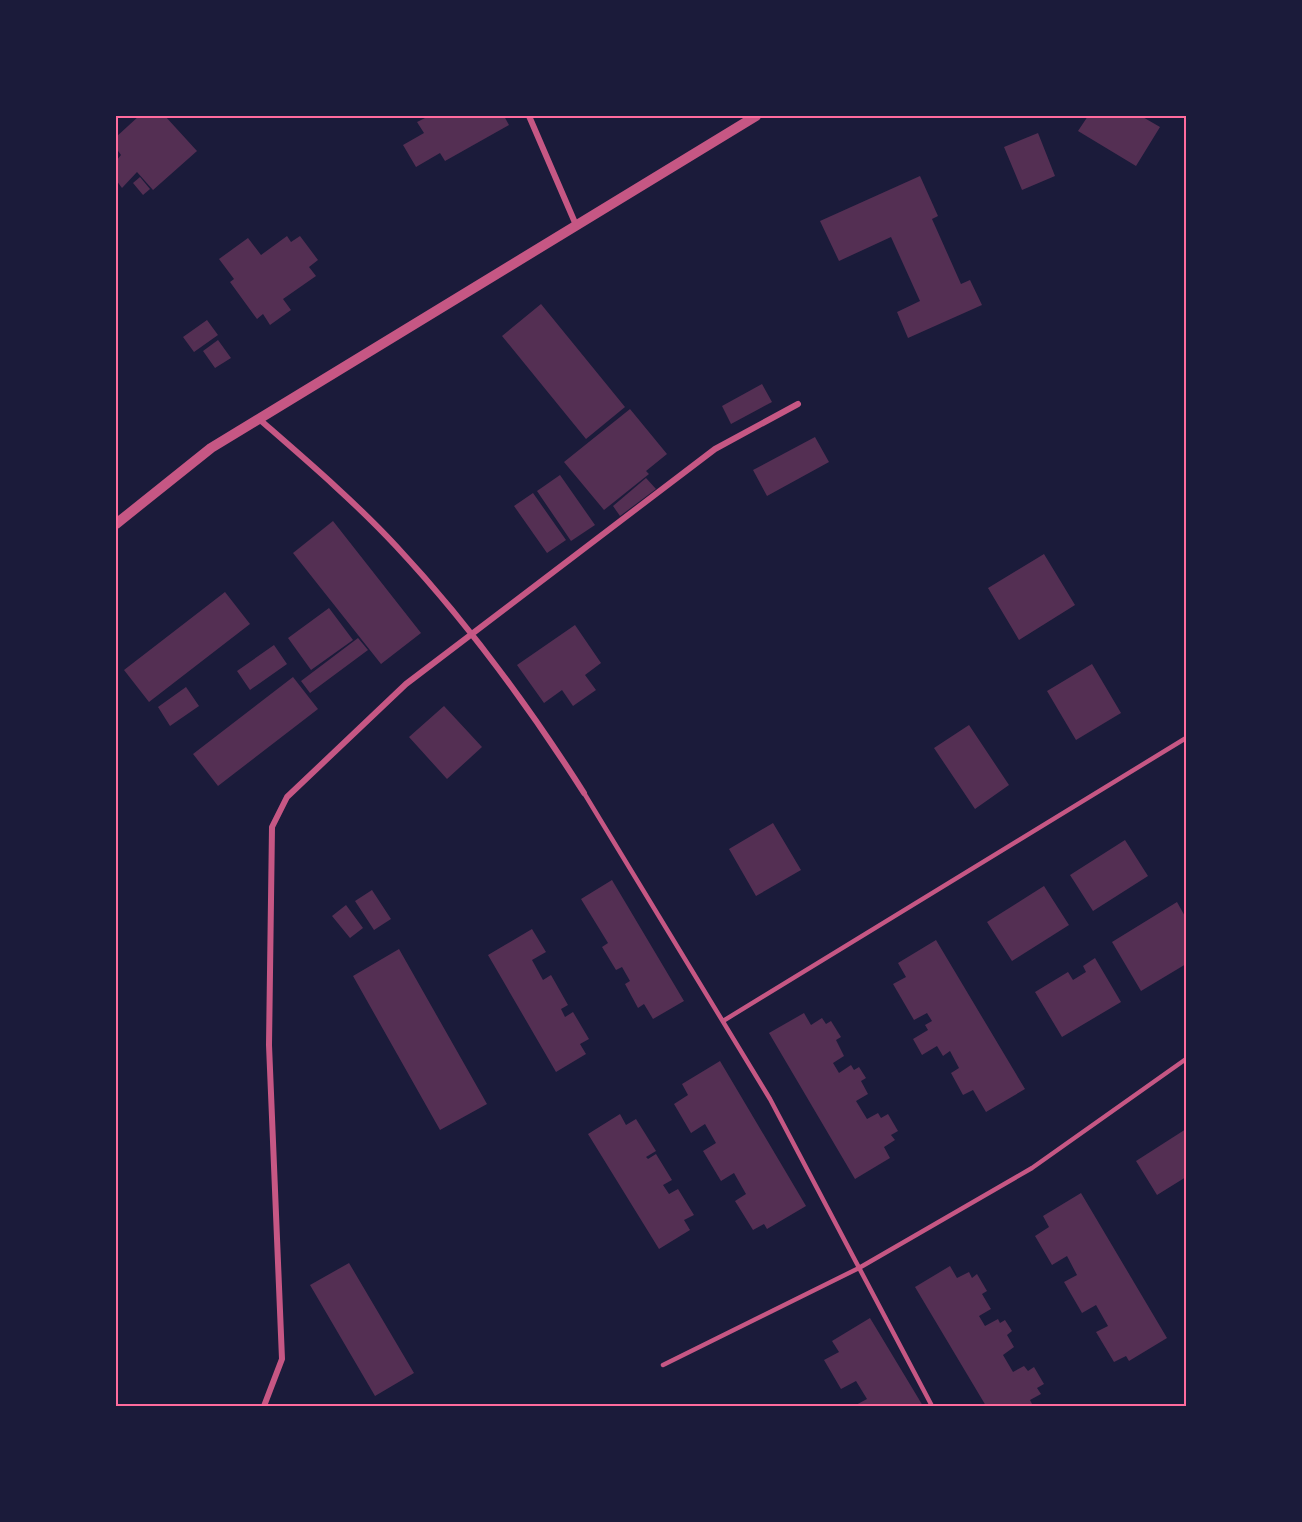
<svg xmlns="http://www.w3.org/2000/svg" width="1302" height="1522" viewBox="0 0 1302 1522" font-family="'Golos Text',sans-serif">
<rect width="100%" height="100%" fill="#1b1b3a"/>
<path fill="#542f53" d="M 139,116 L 165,116 L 197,151 L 153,190 L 137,172 L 122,188 L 116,180 L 116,161 L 121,155 L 116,148 L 116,137 Z
M 429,116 L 504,116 L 509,125 L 445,161 L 440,153 L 416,167 L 403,145 L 424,133 L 417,122 Z
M 1088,116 L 1141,116 L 1160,127 L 1136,166 L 1078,131 Z
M 1038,133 L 1055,176 L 1022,190 L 1004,147 Z
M 920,176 L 938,216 L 932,219 L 961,284 L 970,280 L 982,305 L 908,338 L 897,312 L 920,301 L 891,237 L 839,261 L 820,221 Z
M 140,177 L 150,189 L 143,195 L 133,183 Z
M 287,236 L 291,242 L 300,236 L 318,260 L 309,267 L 316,276 L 283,299 L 291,310 L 270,325 L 263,314 L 257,319 L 230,282 L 234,279 L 219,259 L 248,238 L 261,255 Z
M 541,304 L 625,407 L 586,439 L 502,336 Z
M 207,320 L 218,335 L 194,352 L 183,337 Z
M 218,340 L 231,358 L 215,368 L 203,351 Z
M 762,384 L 772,402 L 731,424 L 722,406 Z
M 630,409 L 667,454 L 646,471 L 649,474 L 604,510 L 564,462 Z
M 815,437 L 829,462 L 767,496 L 753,470 Z
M 560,475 L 595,525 L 571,541 L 537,491 Z
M 646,478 L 656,489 L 620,516 L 613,506 Z
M 533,493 L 566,540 L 547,553 L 514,506 Z
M 333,521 L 421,633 L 381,664 L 293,553 Z
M 1044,554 L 1075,605 L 1019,640 L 988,588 Z
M 225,592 L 250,624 L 149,702 L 124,670 Z
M 329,608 L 353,640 L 311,670 L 288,638 Z
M 575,625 L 601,663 L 585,675 L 596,690 L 573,706 L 562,690 L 544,703 L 517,665 Z
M 358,638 L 368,650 L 310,693 L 301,681 Z
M 274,645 L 287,664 L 250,690 L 237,671 Z
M 1092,664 L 1121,713 L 1076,740 L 1047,691 Z
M 293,677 L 318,709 L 218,786 L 193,754 Z
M 186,687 L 199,706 L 170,726 L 158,707 Z
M 444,706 L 482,747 L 447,779 L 409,737 Z
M 969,725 L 1009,785 L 975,809 L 934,748 Z
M 773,823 L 801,870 L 756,896 L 729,849 Z
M 1125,840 L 1148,876 L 1093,911 L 1070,875 Z
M 612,880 L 684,1001 L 653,1019 L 644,1004 L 638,1008 L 625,984 L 630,981 L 622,967 L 616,970 L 602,947 L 608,943 L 581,899 Z
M 1044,886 L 1069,925 L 1012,961 L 987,922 Z
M 372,890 L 391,919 L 374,930 L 355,901 Z
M 1177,902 L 1186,918 L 1186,964 L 1141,991 L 1112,942 Z
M 346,905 L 363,928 L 350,938 L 332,916 Z
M 532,929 L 546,952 L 532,960 L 543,980 L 551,975 L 568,1005 L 561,1009 L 565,1017 L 573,1012 L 589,1039 L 580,1044 L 586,1054 L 556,1072 L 488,955 Z
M 936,940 L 1025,1089 L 986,1112 L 973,1090 L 963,1095 L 951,1073 L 959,1068 L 950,1051 L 943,1056 L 937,1046 L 922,1055 L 913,1039 L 928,1030 L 925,1025 L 932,1021 L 927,1013 L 914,1020 L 893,984 L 906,977 L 898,963 Z
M 399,949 L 487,1104 L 440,1130 L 353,976 Z
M 1095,958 L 1121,1002 L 1062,1037 L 1035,992 L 1068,972 L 1073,980 L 1086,972 L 1083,966 Z
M 804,1013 L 811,1025 L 822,1018 L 826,1024 L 831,1021 L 841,1037 L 836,1040 L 844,1056 L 833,1063 L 839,1073 L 851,1065 L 854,1070 L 859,1067 L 866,1078 L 861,1081 L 868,1094 L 856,1101 L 867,1119 L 878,1113 L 881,1118 L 888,1114 L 898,1131 L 891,1135 L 895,1140 L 884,1147 L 890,1158 L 855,1179 L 769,1033 Z
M 720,1061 L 806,1206 L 767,1229 L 764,1224 L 753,1230 L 735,1201 L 746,1194 L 734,1173 L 721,1181 L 703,1151 L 716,1143 L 705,1124 L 691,1133 L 674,1104 L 688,1095 L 682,1084 Z
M 620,1114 L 626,1125 L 636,1119 L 656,1151 L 646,1157 L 648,1159 L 656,1154 L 672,1180 L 663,1185 L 669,1194 L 678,1189 L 694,1215 L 684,1220 L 690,1230 L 659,1249 L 588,1134 Z
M 1186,1129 L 1186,1177 L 1157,1195 L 1136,1161 Z
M 1081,1193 L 1167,1338 L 1129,1361 L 1126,1356 L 1114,1362 L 1096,1332 L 1108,1326 L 1096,1305 L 1082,1313 L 1064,1282 L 1077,1275 L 1067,1256 L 1052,1265 L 1035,1236 L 1049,1227 L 1043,1216 Z
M 349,1263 L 414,1373 L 375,1396 L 310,1285 Z
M 950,1266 L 957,1278 L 969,1272 L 972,1278 L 977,1274 L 987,1291 L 982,1294 L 991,1309 L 979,1316 L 985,1326 L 998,1319 L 1000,1323 L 1005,1320 L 1012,1331 L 1007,1335 L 1014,1347 L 1003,1355 L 1013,1372 L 1024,1366 L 1028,1371 L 1034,1367 L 1044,1384 L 1037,1388 L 1041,1394 L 1030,1400 L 1033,1406 L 986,1406 L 915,1287 Z
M 870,1318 L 923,1406 L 854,1406 L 867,1399 L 856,1381 L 841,1389 L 824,1360 L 839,1352 L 832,1341 Z"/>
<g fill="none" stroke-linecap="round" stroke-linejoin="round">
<path stroke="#c65784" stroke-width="4.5" d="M 584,793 L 770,1099 L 932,1406
M 723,1021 L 1186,738
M 663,1365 L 859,1268 L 1032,1168 L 1186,1059"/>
<path stroke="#c65784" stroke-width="6" d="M 529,116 L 576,225
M 259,419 C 306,460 354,501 396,546 C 467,622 528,705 584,793
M 264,1406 L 282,1359 L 269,1045 L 272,827 L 287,797 L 406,684 L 715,449 L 798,404"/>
<path stroke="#c65784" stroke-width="10" d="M 116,524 L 211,448 L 756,116"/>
</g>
<rect width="1302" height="1522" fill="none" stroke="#1b1b3a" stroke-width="234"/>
<rect x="117" y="117" width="1068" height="1288" fill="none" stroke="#ff6b9d" stroke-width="2"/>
</svg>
